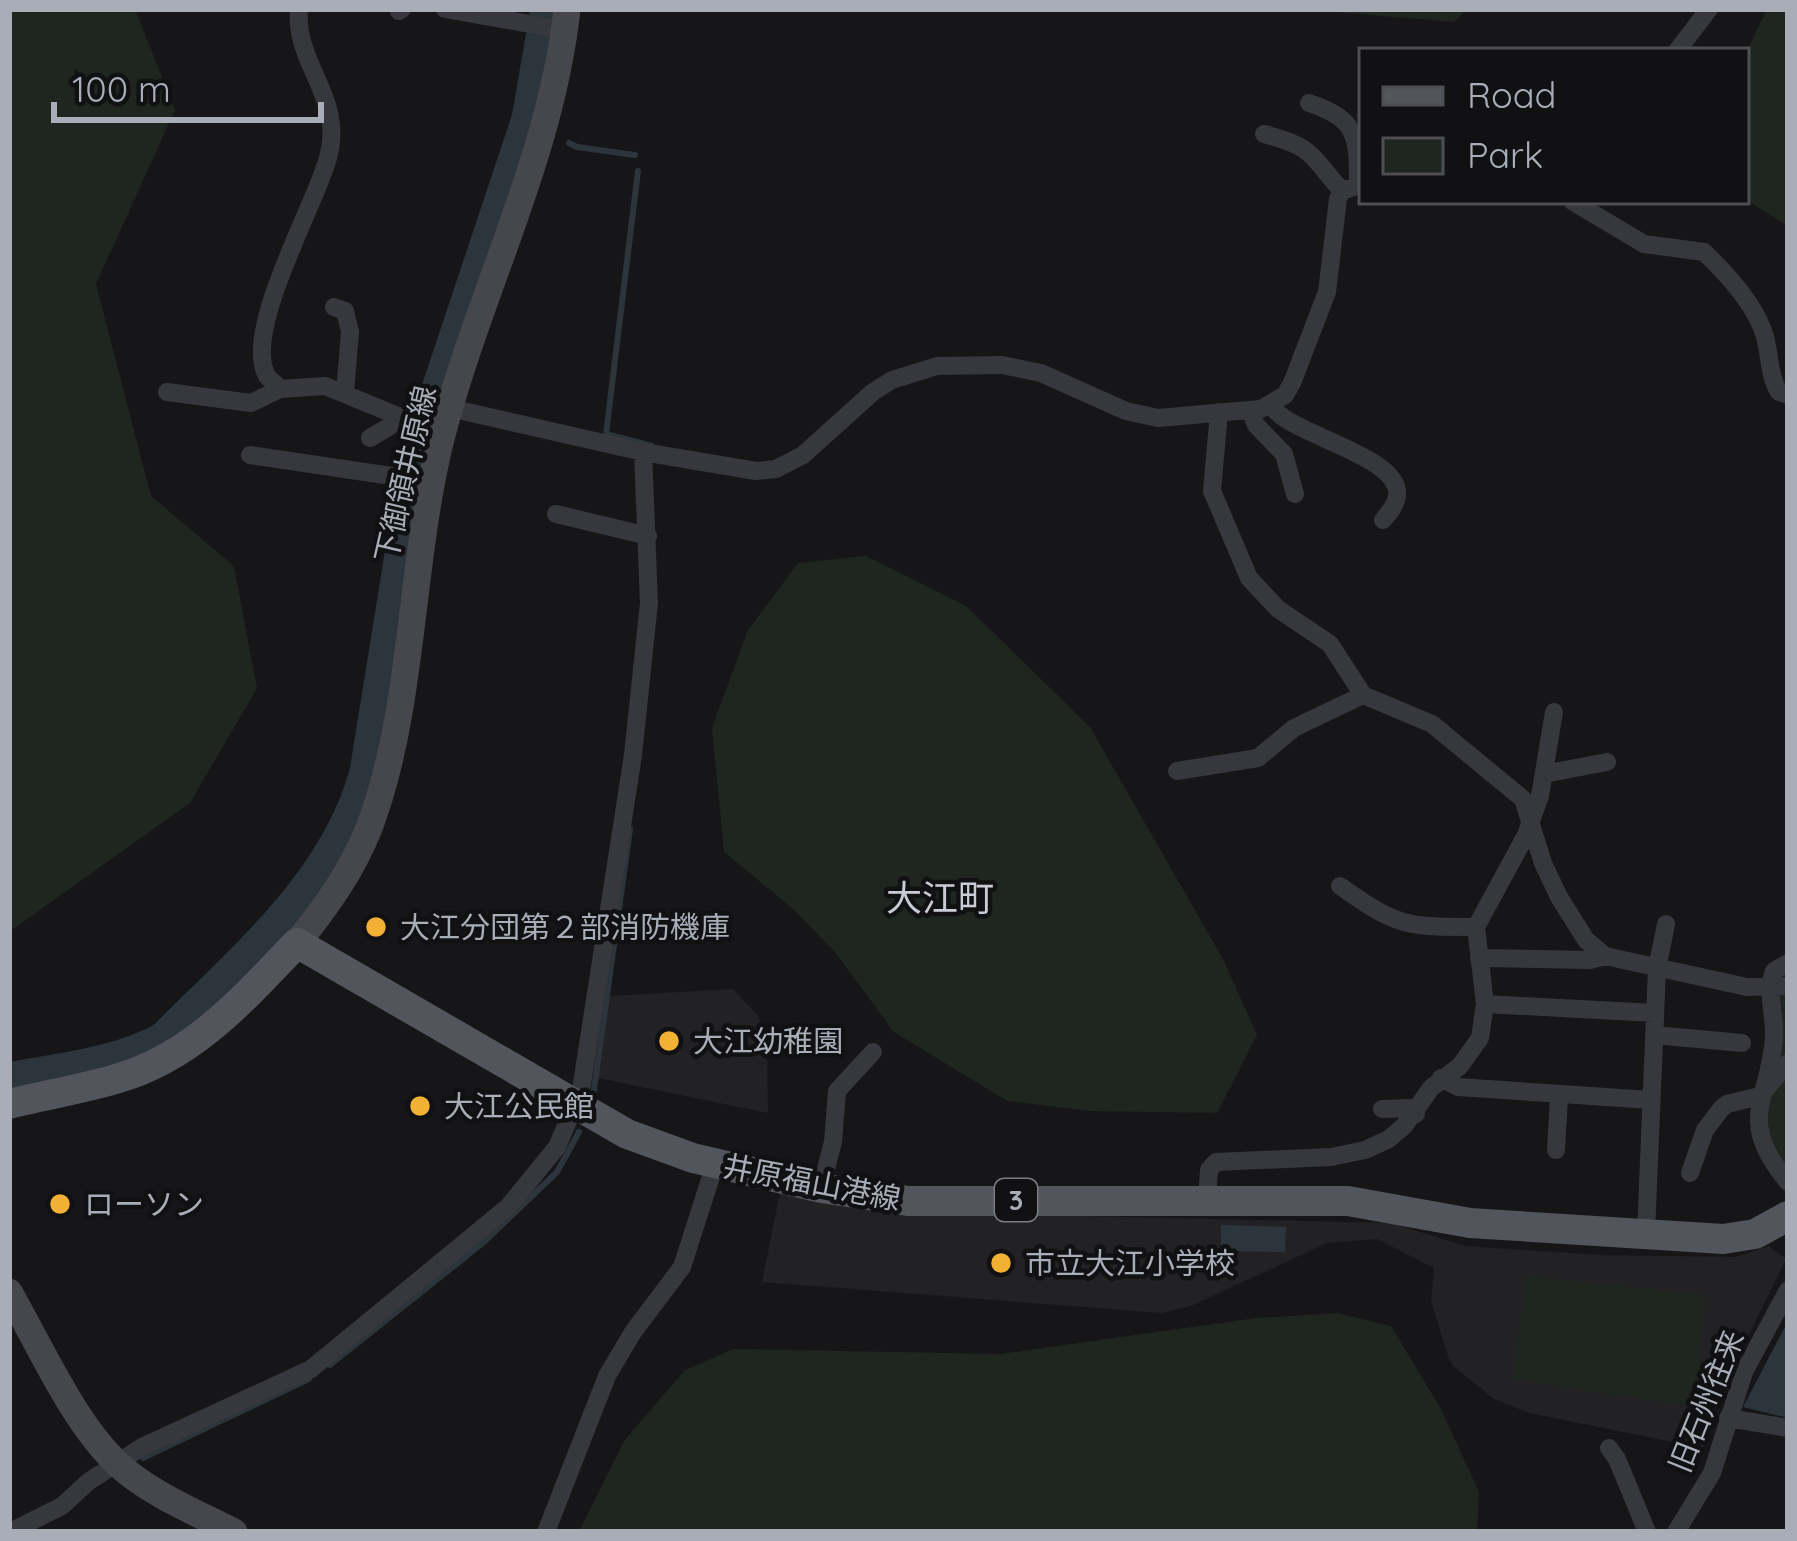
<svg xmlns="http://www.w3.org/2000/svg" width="1797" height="1541" viewBox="0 0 1797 1541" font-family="Quicksand,'Noto Sans JP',sans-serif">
<rect width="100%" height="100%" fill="#161618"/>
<path fill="#222225" d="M 733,989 L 758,1015 L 767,1042 L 768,1113 L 598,1078 L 609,996 Z
M 780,1192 L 905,1212 L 1392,1223 L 1465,1246 L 1602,1255 L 1736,1257 L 1769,1246 L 1786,1259 L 1726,1381 L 1703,1448 L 1529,1413 L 1494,1399 L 1453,1366 L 1448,1356 L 1431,1301 L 1434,1268 L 1377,1239 L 1327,1243 L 1191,1306 L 1162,1313 L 762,1282 Z"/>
<path fill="#1e261f" d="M 9,9 L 135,9 L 175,110 L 96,284 L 151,496 L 234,566 L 257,688 L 190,803 L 9,932 Z
M 1300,9 L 1468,9 L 1454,22 Z
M 1767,9 L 1788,9 L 1788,226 L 1746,200 L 1746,53 Z
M 866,556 L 966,606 L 1090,727 L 1224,961 L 1257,1035 L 1217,1113 L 1090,1111 L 1007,1101 L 894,1032 L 834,951 L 792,908 L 724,852 L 712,728 L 748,630 L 798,563 Z
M 1780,992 L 1788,994 L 1788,1170 L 1768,1137 L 1765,1108 Z
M 1526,1276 L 1706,1295 L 1695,1407 L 1513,1379 Z
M 1337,1313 L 1391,1326 L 1441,1409 L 1479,1492 L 1477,1532 L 579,1532 L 624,1441 L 685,1370 L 734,1349 L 1000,1354 L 1256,1318 Z"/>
<path fill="#2c353c" d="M 1221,1225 L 1286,1227 L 1285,1252 L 1221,1251 Z
M 1788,1321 L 1788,1418 L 1743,1407 Z"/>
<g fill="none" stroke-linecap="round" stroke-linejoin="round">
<path stroke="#2c353c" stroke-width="6" d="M 569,143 L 577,147 L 635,155
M 638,171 L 606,434 L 652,446
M 593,1097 L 630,829
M 330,1365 L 484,1242 L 557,1172 L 579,1132
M 143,1458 L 309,1379"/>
<path stroke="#2c353c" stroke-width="33" d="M 427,422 L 528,119 L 547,9
M 415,473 L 423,438
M 9,1079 C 60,1069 118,1064 164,1038 C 240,961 337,882 366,772 L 412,487"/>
<path stroke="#37383d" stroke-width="18" d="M 445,9 L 565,30
M 399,11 L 402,9
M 1677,51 L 1709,9
M 1309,103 C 1357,119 1358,136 1358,183
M 1264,134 C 1314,147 1310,155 1342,191
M 1572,201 L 1644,244 L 1704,252 C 1726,273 1757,307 1765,337 C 1770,355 1769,376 1779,392 L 1788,395
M 334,307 L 345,311 L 350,332 L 345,393
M 280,389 C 276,384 271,381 267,376 C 242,332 315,206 328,158 C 345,97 294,65 299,9
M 167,392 L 251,403 L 280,389 L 325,386 L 442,434
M 1272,406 C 1288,435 1402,455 1397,496 C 1396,505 1389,513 1383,520
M 450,408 L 643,452 L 756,471 L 776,469 L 803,455 L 873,392 L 892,380 L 937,366 L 1002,365 L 1041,373 L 1126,411 L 1158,418 L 1261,409 L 1285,395 L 1292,383 L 1327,292 L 1338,199 L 1342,191 L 1362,184
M 1250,410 L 1256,425 L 1284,454 L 1295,494
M 1219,412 L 1212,491 L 1249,578 L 1278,609 L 1330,644 L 1363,695 L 1432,724 L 1523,799 L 1543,863 L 1559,897 L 1586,940 L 1605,956
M 370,438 L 390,426 L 395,415
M 250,455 L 432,482
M 556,514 L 648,536
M 1177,771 L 1258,758 L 1294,728 L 1363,695
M 1544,774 L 1607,762
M 1340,886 C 1398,927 1406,927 1476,927
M 1479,958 L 1590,960 L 1605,956 L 1747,987 L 1788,986
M 1788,963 L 1774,971 C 1766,994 1775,1013 1774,1037 C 1770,1100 1735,1119 1788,1182
M 1485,1004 L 1655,1013
M 1654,1035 L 1742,1043
M 1441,1078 L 1458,1087 L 1651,1100
M 1382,1109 L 1410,1108 L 1416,1114
M 1556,1150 L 1559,1097
M 1690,1173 L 1705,1130 L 1721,1109 L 1727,1104 L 1760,1096 L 1788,1063
M 821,1188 L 833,1142 L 837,1091 L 873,1052
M 1207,1199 L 1209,1170 L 1216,1162 L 1331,1157 L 1365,1150 L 1389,1139 L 1404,1126 L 1431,1088 L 1460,1066 L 1480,1038 L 1485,1004 L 1476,927 L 1526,835 L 1540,796 L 1554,712
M 1646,1233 L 1657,969 L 1666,924
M 1728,1418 L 1788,1428
M 1609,1448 L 1617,1459 L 1647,1532
M 10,1532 L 62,1506 L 88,1482 L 142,1447 L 311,1369 L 508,1207 L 557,1147 L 581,1090 L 633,755 L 649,603 L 643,452
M 546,1532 L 607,1376 L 633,1332 L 682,1267 L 715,1164
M 1676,1532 L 1712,1473 L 1744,1372 L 1788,1290"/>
<path stroke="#45474d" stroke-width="27" d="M 297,943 C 326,907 352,871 369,828 C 415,707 409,563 442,435 C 479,292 551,158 567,9
M 9,1292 C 41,1347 77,1432 127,1472 C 158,1497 199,1514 234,1532"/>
<path stroke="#53555c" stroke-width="30" d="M 9,1104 C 45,1095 83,1089 119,1078 C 194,1056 245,997 297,943 L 627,1134 L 693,1158 L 821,1188 L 908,1201 L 1348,1201 L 1470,1223 L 1723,1239 L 1755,1234 L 1788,1216"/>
</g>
<g fill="#f2b134" stroke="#111113" stroke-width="4.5">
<circle cx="376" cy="927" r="12"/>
<circle cx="669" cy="1041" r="12"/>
<circle cx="420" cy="1106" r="12"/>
<circle cx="60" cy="1204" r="12"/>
<circle cx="1001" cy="1263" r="12"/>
</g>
<g text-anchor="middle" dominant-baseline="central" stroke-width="9" stroke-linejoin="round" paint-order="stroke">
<rect fill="#111113" stroke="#7b7e86" stroke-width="3" x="995" y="1179" width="42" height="42" rx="9"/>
<g font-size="27" font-weight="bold" fill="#a8adb8">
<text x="1016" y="1200">3</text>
</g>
<g font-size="30" fill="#a8adb8" stroke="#111113">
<text transform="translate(405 474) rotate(-77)">下御領井原線</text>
<text transform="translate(812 1182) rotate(11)">井原福山港線</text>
<text transform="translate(1706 1401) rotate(-68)">旧石州往来</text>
</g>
<g font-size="30" fill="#a8adb8" stroke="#111113" text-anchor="start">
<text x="400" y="927">大江分団第２部消防機庫</text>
<text x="693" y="1041">大江幼稚園</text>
<text x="444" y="1106">大江公民館</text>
<text x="84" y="1204">ローソン</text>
<text x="1025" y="1263">市立大江小学校</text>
</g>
<g font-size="36" fill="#c9ccd4" stroke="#111113">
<text x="940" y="897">大江町</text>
</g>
</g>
<rect width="1797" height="1541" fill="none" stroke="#a8adb8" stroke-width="24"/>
<rect x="1359" y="48" width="390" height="156" fill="#111113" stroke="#4d4f55" stroke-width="3"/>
<rect x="1383" y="87" width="60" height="18" fill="#53555c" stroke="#4d4f55" stroke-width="3"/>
<text x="1467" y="108" font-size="36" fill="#a8adb8">Road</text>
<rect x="1383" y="138" width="60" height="36" fill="#1e261f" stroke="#4d4f55" stroke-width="3"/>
<text x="1467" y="168" font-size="36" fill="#a8adb8">Park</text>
<path d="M54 102v18h267v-18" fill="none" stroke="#a8adb8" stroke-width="6"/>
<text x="72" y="102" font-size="36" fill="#a8adb8" stroke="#111113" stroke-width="9" paint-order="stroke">100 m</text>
</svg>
